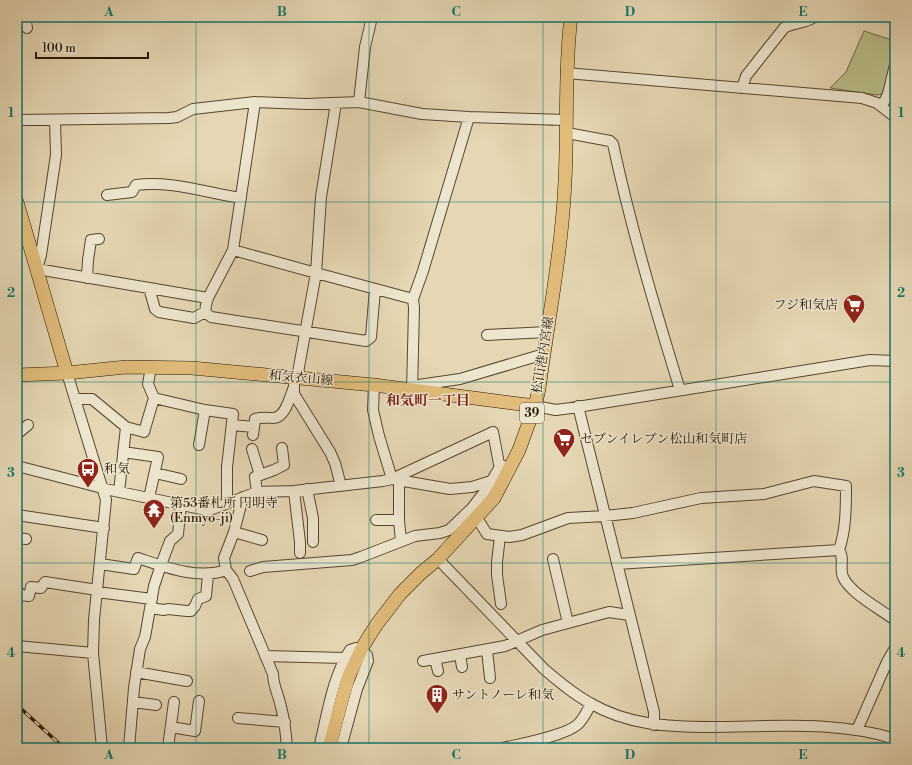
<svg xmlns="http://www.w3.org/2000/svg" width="912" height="765" viewBox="0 0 912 765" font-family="'Libre Bodoni','Noto Serif JP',serif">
<rect width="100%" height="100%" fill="#e5d7b3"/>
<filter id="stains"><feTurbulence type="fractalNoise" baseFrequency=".005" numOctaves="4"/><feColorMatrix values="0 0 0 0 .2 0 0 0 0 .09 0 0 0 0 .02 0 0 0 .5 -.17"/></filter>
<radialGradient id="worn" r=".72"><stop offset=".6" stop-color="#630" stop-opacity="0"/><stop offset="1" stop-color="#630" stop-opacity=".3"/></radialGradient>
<path fill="#b9bd89" stroke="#706a45" d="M 864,31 L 895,41 L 895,49 L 885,89 L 882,94 L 877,95 L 830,88 L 846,72 Z"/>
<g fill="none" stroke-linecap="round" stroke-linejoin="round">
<path stroke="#697869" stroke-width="2" d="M 545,124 L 553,125"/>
<g stroke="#56462e" stroke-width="12">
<path id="minor" d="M 25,17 L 27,28
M 566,73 L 862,98 L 877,103 L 895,117
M 742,88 L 746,76 L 784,28 C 793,22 805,24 814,17
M 255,102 L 233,250 L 208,298 L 206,305 L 205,312 L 211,317 L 366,341 L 371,337 L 375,289
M 359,102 L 365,47 L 372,17
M 882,106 L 888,94 L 895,65
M 17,120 L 169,118 L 177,117 L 193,109 L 255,102 L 306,104 L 359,102 L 422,114 L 469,117 L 567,120
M 55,120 L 56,155 L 41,255 L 37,269 L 208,298
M 567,133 L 610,141 L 613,144 C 631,228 655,308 680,390
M 107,195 L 132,192 L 136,185 C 169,180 208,193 241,198
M 233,250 L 316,273 L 413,299
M 87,278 L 88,260 L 91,240 L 99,239
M 149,288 L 155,309 L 159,312 L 194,318 L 205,312
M 487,335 L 547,332
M 151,367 L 148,384 L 154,398 L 205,410 L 233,414 L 227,467 L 227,504
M 67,373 L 106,500 L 94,620 L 93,653 L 102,748
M 294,377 L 294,394 L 330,452 L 335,463 L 341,486
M 297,378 L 316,273 L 321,197 L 336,103
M 374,385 L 373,410 L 379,436 L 392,479 L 450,489 L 472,487 L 491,481
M 412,386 L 460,379 L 544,354
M 412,391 L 414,308 L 413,299 L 423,271 L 469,117
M 75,399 L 92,399 L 126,427 L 144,432 L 154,398
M 535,406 L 556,410 L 571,408 L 870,360 L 895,361
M 578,406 L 654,712 L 654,725
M 232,425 L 254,427
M 17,434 L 28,425
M 253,435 L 255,419 C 262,417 268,418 274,418 C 286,417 290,396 294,387
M 199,445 L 205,410
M 252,449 L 260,475
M 123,452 L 158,457 L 149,498
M 17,466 L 110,490 L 206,510 L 210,510 L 257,492 L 294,491 L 383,481 L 392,479 L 493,432 L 499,464 L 509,469
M 155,473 L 181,479
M 399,480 L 399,520 L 401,541
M 307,489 L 313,518 L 313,542
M 294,491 L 300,542 L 300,553
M 119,492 L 126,427
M 257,492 L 255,477 L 274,470 L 284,465 L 282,448
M 243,497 L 234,532 L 224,558 L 226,570 L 233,579 L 273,674 C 273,686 279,696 281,707 C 285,721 286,734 287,748
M 17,515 L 104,528
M 477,518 L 487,534 L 509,537 L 522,535 L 568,518 L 605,516 L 633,513 L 701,498 L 764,494 L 814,481 L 846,486 C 846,507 846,530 839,550
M 376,520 L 399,520
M 234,532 L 262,540
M 500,536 L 497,562 L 497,575 L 501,604
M 17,538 L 26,539
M 438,559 L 544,669 C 558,681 573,694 590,703 C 627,725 669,727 711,727 C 772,727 836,720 895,739
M 553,559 L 568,623
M 100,564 L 134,569 L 138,558 C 165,567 198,580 226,570
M 617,564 L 839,550 C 845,558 839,568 843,577 C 850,593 880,609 895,620
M 250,571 L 263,567 L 352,560 L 361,557 L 415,536 L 440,533 L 449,530 L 472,508 L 486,490 L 501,465
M 17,592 L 19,592 L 19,595 L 29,596 L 31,587 L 41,588 L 45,582 L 97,590
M 97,592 L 152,599
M 150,608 L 164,610 L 168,609 L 187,611 L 191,611 L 195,606 L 198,599 L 206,596 L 208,575
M 17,646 L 93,653
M 487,650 L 490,678
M 460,655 L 462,667
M 265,656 L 345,658
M 435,659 L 438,671
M 423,661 L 505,646 L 542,630 L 609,612 L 629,615
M 136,672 L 187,681
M 133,702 L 156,705
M 238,718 L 285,722
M 171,727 L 195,731 L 199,701
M 857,730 L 887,662 L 895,648
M 129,748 L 134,688 L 140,649 L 145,637 L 154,586 L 161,565 L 170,541 L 178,534 L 181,505
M 168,748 L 174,702
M 319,748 C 327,716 332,678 350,650 L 356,648 L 367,655 L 368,661 L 357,689 L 341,748
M 503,748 C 520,744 564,736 577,725 C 583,720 587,711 591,704"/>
</g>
<g stroke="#261601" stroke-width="14">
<path id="major" d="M 17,202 L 67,373
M 17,375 L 67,373 L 126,367 L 192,368 L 374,385 L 535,406
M 329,748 L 343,696 L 349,676 L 361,650 L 368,638 L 377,624 L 400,594 L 421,573 L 438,559 L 494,498 L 519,450 L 535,406 L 539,389 C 548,320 562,251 565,181 C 568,126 564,72 571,17"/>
</g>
<use href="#minor" stroke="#eee5ce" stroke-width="10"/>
<use href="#major" stroke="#e2bc7a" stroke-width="13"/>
<g stroke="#261601" stroke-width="3.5">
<path id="rail" d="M 17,705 L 64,748"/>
</g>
<use href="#rail" stroke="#eee5ce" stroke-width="2" stroke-dasharray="6" stroke-linecap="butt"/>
</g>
<path fill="none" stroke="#0f766e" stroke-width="1" stroke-opacity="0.55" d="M 196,17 L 196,748M 369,17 L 369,748M 543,17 L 543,748M 716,17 L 716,748M 17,202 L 895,202M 17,382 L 895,382M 17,563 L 895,563"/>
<defs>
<g id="supermarket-pin" transform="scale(1.15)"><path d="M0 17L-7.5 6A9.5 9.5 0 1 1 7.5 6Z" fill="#8f2418" stroke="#eee5ce"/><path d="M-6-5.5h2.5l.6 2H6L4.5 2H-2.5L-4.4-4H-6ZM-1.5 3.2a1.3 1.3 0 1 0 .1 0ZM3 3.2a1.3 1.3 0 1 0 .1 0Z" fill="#fff"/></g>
<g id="bus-pin" transform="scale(1.15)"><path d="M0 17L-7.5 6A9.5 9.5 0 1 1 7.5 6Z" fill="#8f2418" stroke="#eee5ce"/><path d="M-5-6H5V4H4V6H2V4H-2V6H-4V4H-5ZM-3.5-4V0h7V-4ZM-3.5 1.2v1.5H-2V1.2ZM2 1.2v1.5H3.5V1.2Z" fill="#fff"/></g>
<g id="temple-pin" transform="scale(1.15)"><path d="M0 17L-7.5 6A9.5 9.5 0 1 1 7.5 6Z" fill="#8f2418" stroke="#eee5ce"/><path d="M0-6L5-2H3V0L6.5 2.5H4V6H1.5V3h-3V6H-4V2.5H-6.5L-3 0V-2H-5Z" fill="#fff"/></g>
<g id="building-pin" transform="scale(1.15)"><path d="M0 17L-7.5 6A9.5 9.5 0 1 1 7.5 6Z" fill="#8f2418" stroke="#eee5ce"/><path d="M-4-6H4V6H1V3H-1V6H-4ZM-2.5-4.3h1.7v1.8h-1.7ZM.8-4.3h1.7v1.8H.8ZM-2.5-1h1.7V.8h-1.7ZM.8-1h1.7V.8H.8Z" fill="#fff"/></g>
</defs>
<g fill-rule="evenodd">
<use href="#supermarket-pin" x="854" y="305"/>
<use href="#supermarket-pin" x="564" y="439"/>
<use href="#bus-pin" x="88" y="469"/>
<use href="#temple-pin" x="154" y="510"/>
<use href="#building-pin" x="437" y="695"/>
</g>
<g text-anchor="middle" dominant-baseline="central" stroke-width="3" stroke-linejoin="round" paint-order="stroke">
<rect fill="#eee5ce" stroke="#62543e" stroke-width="1" x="520" y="403" width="24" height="20" rx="3"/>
<g font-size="12" font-weight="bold" fill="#261601">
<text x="532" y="413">39</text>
</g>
<g font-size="13" fill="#261601" stroke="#eee5ce" text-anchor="start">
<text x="838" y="305" text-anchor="end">フジ和気店</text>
<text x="580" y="439">セブンイレブン松山和気町店</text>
<text x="104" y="469">和気</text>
<text x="170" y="503">第53番札所 円明寺<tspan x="170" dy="15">(Enmyo-ji)</tspan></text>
<text x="452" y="695">サントノーレ和気</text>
</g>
<g font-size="13" fill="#261601" stroke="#eee5ce">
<text transform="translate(543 355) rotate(-81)">松山港内宮線</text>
<text transform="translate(301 378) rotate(5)">和気衣山線</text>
</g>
<g font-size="14" font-weight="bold" fill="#7a1f14" stroke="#eee5ce">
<text x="428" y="401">和気町一丁目</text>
</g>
</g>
<rect width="912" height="765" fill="none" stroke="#e5d7b3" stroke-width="44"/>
<path d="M36 52v6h112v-6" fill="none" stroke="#261601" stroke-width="2"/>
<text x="42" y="52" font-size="12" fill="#261601" stroke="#eee5ce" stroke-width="3" paint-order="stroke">100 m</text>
<rect x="22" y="22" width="868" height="721" fill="none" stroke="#0f766e" stroke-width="1.5"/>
<g font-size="13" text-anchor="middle" font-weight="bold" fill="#0f766e">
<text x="109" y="16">A</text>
<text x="282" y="16">B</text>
<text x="456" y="16">C</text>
<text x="630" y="16">D</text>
<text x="803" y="16">E</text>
<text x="11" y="117">1</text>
<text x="901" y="117">1</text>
<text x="11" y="297">2</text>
<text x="901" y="297">2</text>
<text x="11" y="477">3</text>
<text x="901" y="477">3</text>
<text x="11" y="657">4</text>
<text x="901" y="657">4</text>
<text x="109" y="759">A</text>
<text x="282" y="759">B</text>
<text x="456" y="759">C</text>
<text x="630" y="759">D</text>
<text x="803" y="759">E</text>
</g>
<rect width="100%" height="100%" filter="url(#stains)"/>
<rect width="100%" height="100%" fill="url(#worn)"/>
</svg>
